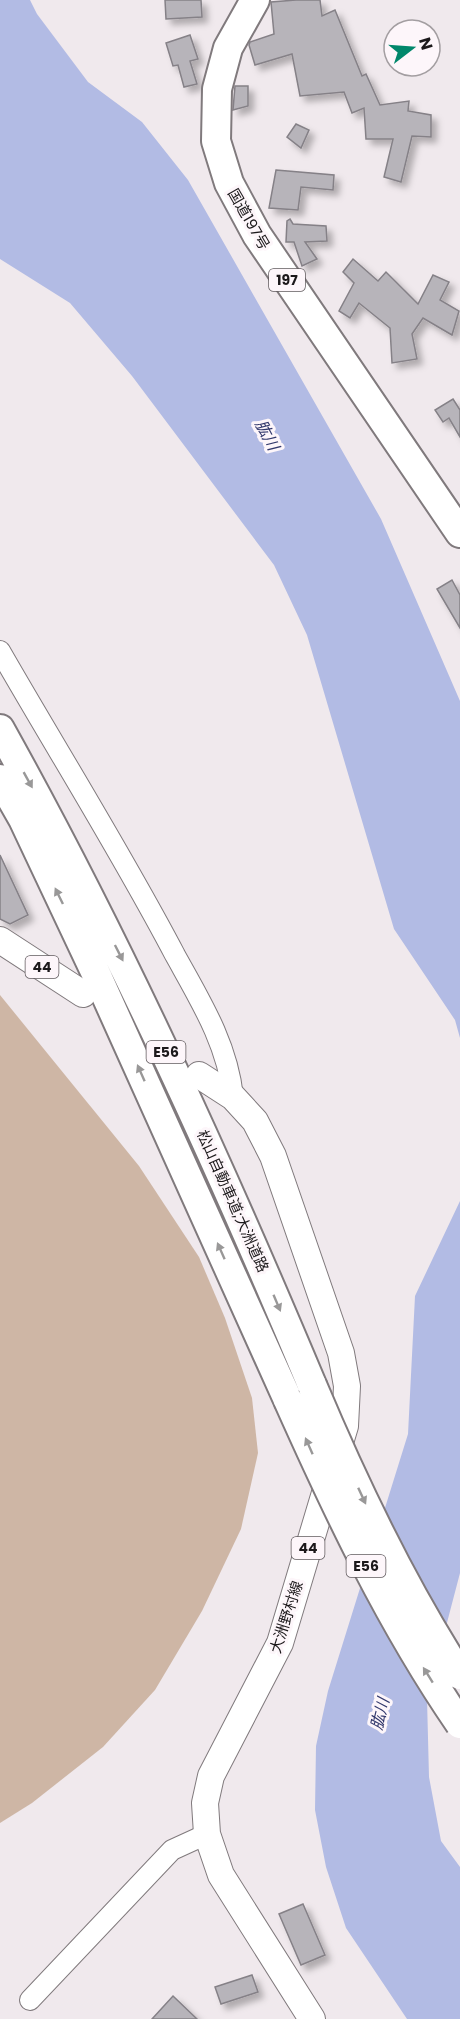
<svg xmlns="http://www.w3.org/2000/svg" width="460" height="2019" viewBox="0 0 460 2019" font-family="Poppins,'Noto Sans JP',sans-serif">
<defs>
<filter id="shadow"><feDropShadow dx="5.5" dy="5.5" stdDeviation="3" flood-color="#0004"/></filter>
</defs>
<rect width="100%" height="100%" fill="#f0e9ed"/>
<path fill="#ceb6a5" d="M 0,995 L 139,1166 L 199,1257 L 225,1318 L 252,1398 L 258,1453 L 241,1529 L 202,1611 L 155,1690 L 103,1747 L 32,1803 L 0,1823 Z"/>
<path fill="#b2bbe4" d="M 0,0 L 30,0 L 37,14 L 88,82 L 142,122 L 188,180 L 381,519 L 460,701 L 460,1038 L 455,1020 L 394,929 L 307,635 L 274,565 L 132,376 L 70,303 L 0,259 Z
M 460,1201 L 460,1573 L 427,1699 L 429,1777 L 441,1841 L 460,1867 L 460,2019 L 407,2019 L 346,1928 L 326,1867 L 315,1810 L 316,1746 L 328,1691 L 408,1434 L 415,1296 Z"/>
<path fill="#b7b4ba" stroke="#858187" stroke-width="1.5" filter="url(#shadow)" d="M 165,0 L 201,0 L 202,17 L 166,19 Z
M 296,0 L 320,0 L 322,16 L 335,10 L 362,76 L 366,74 L 380,105 L 409,101 L 408,111 L 431,115 L 431,137 L 412,136 L 401,182 L 384,177 L 393,139 L 366,139 L 364,108 L 352,113 L 344,92 L 300,96 L 292,54 L 255,65 L 249,45 L 250,42 L 274,34 L 271,2 Z
M 190,35 L 198,59 L 190,61 L 197,84 L 184,87 L 178,65 L 173,66 L 166,43 Z
M 235,86 L 248,86 L 248,106 L 233,110 Z
M 296,124 L 309,130 L 301,148 L 287,137 Z
M 276,170 L 334,175 L 333,190 L 301,187 L 298,210 L 269,208 Z
M 290,219 L 293,224 L 326,226 L 327,241 L 305,242 L 317,259 L 302,266 L 294,242 L 286,242 L 287,221 Z
M 353,259 L 378,281 L 386,272 L 418,304 L 433,275 L 449,282 L 440,300 L 459,311 L 452,335 L 423,318 L 412,334 L 417,359 L 392,363 L 390,328 L 359,303 L 350,318 L 339,311 L 354,283 L 343,272 Z
M 453,399 L 460,410 L 460,437 L 449,418 L 443,422 L 435,410 Z
M 452,580 L 460,595 L 460,628 L 437,589 Z
M 0,855 L 28,915 L 10,924 L 0,919 Z
M 303,1904 L 325,1955 L 301,1965 L 279,1914 Z
M 252,1975 L 258,1992 L 221,2004 L 215,1987 Z
M 173,1996 L 197,2019 L 152,2019 Z"/>
<g fill="none" stroke-linecap="round" stroke-linejoin="round">
<g stroke="#807a7d" stroke-width="22">
<path id="minor" d="M 0,651 C 58,752 121,852 175,955 C 200,1000 228,1045 233,1097
M 30,2000 L 172,1850 L 207,1834"/>
</g>
<g stroke="#807a7d" stroke-width="28">
<path id="major" d="M 0,940 L 83,994
M 199,1075 L 233,1097 L 255,1121 L 273,1156 L 341,1353 L 347,1386 L 345,1426 L 280,1643 L 211,1776 L 205,1803 L 207,1834 L 221,1875 L 312,2019"/>
</g>
<g stroke="#807a7d" stroke-width="32">
<path id="highway" d="M 255,0 L 228,48 L 217,89 L 216,141 L 229,183 L 257,235 L 460,533
M 0,729 C 118,941 218,1161 312,1385
M 0,779 L 23,819 L 98,978 L 288,1400"/>
</g>
<use href="#minor" stroke="#fff" stroke-width="20"/>
<use href="#major" stroke="#fff" stroke-width="26"/>
<use href="#highway" stroke="#fff" stroke-width="28"/>
<g stroke="#807a7d" stroke-width="32" stroke-linecap="butt">
<path id="highway-bridge" d="M 312,1385 C 354,1485 401,1584 460,1675
M 288,1400 C 338,1512 390,1622 460,1724"/>
</g>
<use href="#highway-bridge" stroke="#fff" stroke-width="28"/>
</g>
<defs><path id="oneway-solid" d="M-6-.8H1V-3.2L6.5 0L1 3.2V.8H-6Z" transform="scale(1.5)"/></defs>
<g fill="#999898">
<use href="#oneway-solid" transform="translate(28 780) rotate(61)"/>
<use href="#oneway-solid" transform="translate(59 896) rotate(-116)"/>
<use href="#oneway-solid" transform="translate(119 953) rotate(63)"/>
<use href="#oneway-solid" transform="translate(141 1073) rotate(-114)"/>
<use href="#oneway-solid" transform="translate(221 1251) rotate(-114)"/>
<use href="#oneway-solid" transform="translate(277 1303) rotate(67)"/>
<use href="#oneway-solid" transform="translate(309 1446) rotate(-114)"/>
<use href="#oneway-solid" transform="translate(362 1496) rotate(65)"/>
<use href="#oneway-solid" transform="translate(428 1675) rotate(-122)"/>
</g>
<g text-anchor="middle" dominant-baseline="central" stroke-width="6" stroke-linejoin="round" paint-order="stroke">
<g fill="#fdf6fa" stroke="#605b5e" stroke-width="1.5">
<rect x="269" y="269" width="36" height="22" rx="4.5"/>
<rect x="25.5" y="956" width="33" height="22" rx="4.5"/>
<rect x="146.5" y="1041" width="39" height="22" rx="4.5"/>
<rect x="291.5" y="1537" width="33" height="22" rx="4.5"/>
<rect x="346.5" y="1555" width="39" height="22" rx="4.5"/>
</g>
<g font-size="14" font-weight="bold" fill="#1c191b">
<text x="287" y="280">197</text>
<text x="42" y="967">44</text>
<text x="166" y="1052">E56</text>
<text x="308" y="1548">44</text>
<text x="366" y="1566">E56</text>
</g>
<g font-size="15" fill="#1c191b" stroke="#fdf6fa">
<text transform="translate(249 219) rotate(60)">国道197号</text>
<text transform="translate(233 1201) rotate(66)">松山自動車道;大洲道路</text>
<text transform="translate(286 1617) rotate(-72)">大洲野村線</text>
</g>
<g font-size="16" font-style="italic" fill="#32386c" stroke="#fdf6fa">
<text transform="translate(267 435) rotate(62)">肱川</text>
<text transform="translate(380 1714) rotate(-76)">肱川</text>
</g>
</g>
<g transform="translate(412 48) rotate(73)"><circle r="28" fill="#fdf6fa" stroke="#a39ea1" stroke-width="1.5"/>
<path d="M0-4.5L10 22L0 15L-10 22Z" fill="#00876b"/>
<text y="-9" font-size="16" font-weight="bold" text-anchor="middle" fill="#1c191b">N</text>
</g>
</svg>
